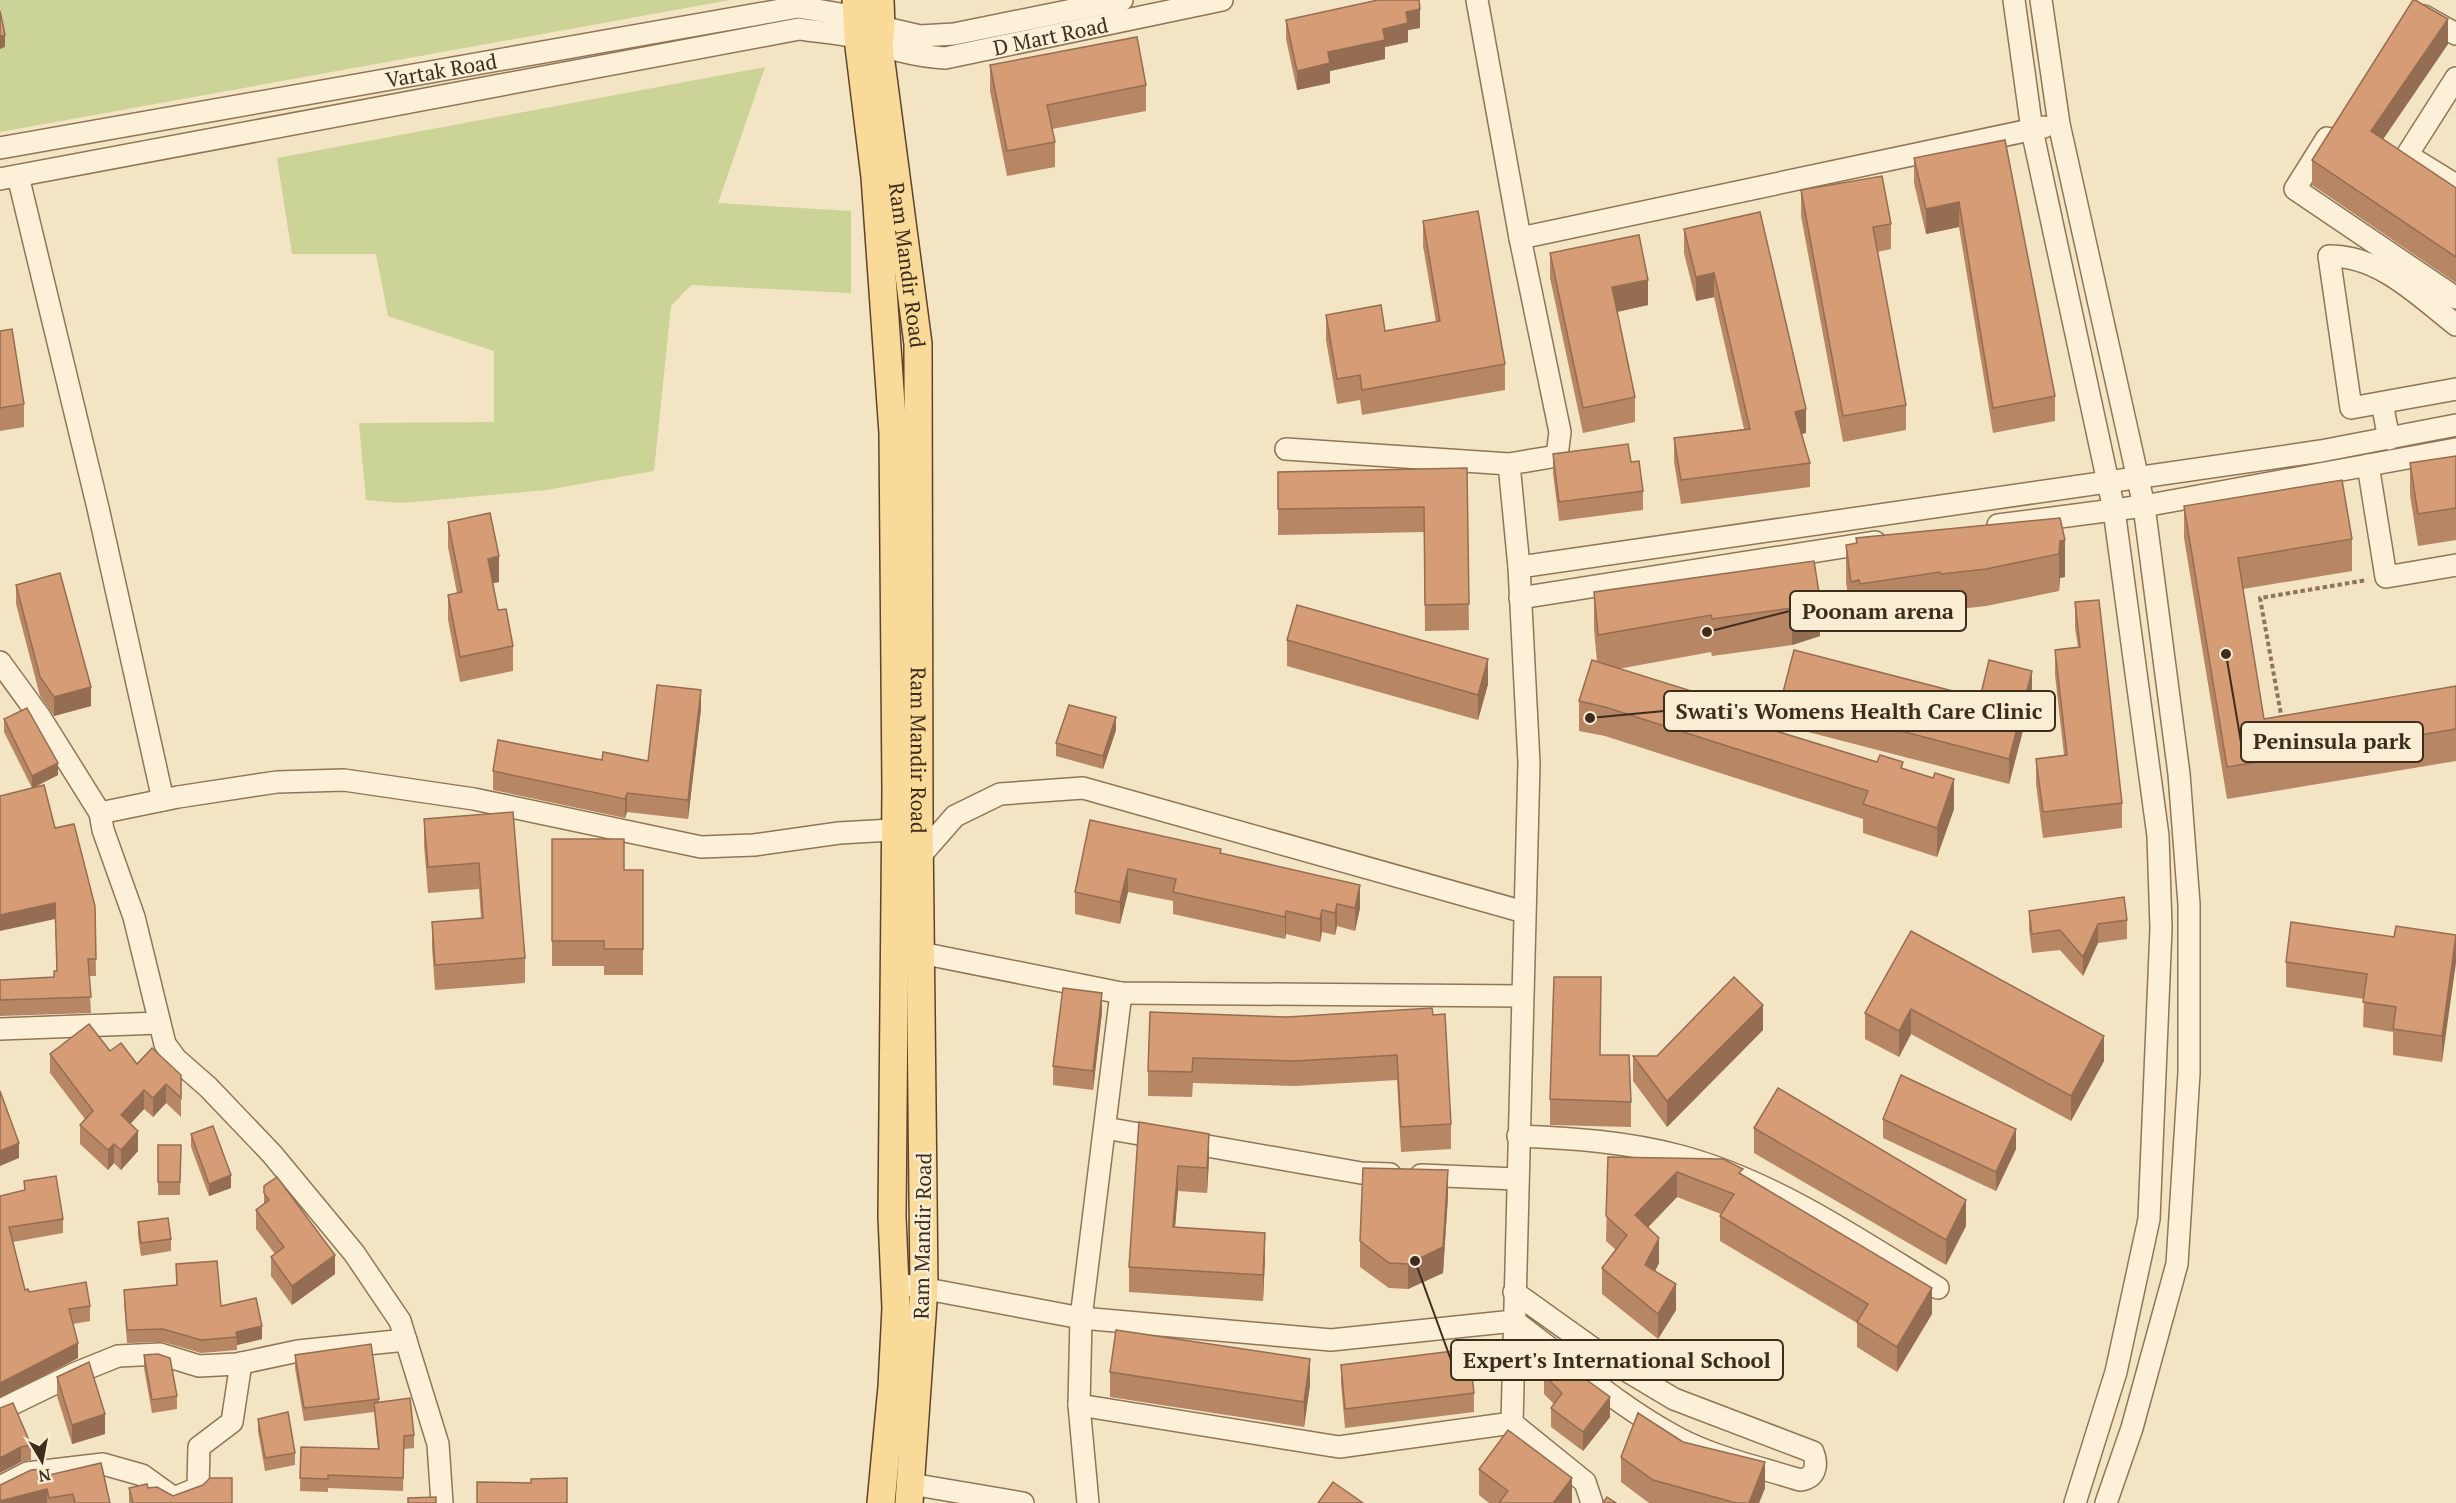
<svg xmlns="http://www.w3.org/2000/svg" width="2456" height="1503" font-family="'PT Serif',serif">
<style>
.green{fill:#ccd396}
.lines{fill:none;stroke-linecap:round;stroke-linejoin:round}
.minor-casing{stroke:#907557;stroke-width:24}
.major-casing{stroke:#5d432c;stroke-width:30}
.path{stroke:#907557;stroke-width:4;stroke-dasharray:4.5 3;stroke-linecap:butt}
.minor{stroke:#fcf1d8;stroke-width:21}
.major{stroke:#fada98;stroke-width:27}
.wall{fill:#b78665}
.shaded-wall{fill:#956d52}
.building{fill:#d59c75;stroke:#956d52;stroke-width:1.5}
.labels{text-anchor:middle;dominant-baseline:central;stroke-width:5;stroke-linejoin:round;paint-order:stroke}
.street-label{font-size:21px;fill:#3e2d1d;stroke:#f9eed4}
.leader{fill:none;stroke:#3e2d1d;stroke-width:2}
.callout-dot{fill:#3e2d1d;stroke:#f9eed4;stroke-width:2}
.callout{fill:#f9eed4;stroke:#3e2d1d;stroke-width:2}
.callout-label{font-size:22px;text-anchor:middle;font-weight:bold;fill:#3e2d1d}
</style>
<rect width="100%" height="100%" fill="#f3e4c3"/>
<!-- green -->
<g class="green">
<polygon points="0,0 730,0 0,132"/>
<polygon points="765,67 718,203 851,211 851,293 691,285 671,306 654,471 546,490 402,503 366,500 359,423 494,422 494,351 388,316 376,254 292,254 277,158"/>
</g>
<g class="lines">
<!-- minor casing -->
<g class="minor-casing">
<g id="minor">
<polyline points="1477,0 1520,238 1560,432 1557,456 1509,464 1519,567 1529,763 1512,1423 1585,1482 1592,1503"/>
<polyline points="2014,0 2032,130 2114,510 2158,836 2161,928 2149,1219 2116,1372 2075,1503"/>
<polyline points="2041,0 2059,124 2144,506 2179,774 2189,904 2189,1073 2177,1264 2132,1428 2106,1503"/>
<polyline points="2424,16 2456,34"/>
<polyline points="2456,78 2407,155 2456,185"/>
<polyline points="2327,138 2295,189 2456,298"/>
<path id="s1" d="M0,148l798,-141 60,10 23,10 39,9 34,-2 168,-34"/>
<polyline points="18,176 98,508 163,800"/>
<path id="s2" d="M0,179l799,-150c19,3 41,4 60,9 29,10 54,18 86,20l277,-58"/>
<polyline points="1520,238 2044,127"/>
<path d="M2456,325c-37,-29 -77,-70 -127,-69l22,152 105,-19"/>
<polyline points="2382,403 2389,439"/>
<polyline points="1286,449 1509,464"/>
<polyline points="2368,465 2386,577 2456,565"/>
<polyline points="1998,525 2144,506 2456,449"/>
<polyline points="1519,567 2321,451 2456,425"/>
<polyline points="1520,598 1875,542"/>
<polyline points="0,662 40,717 100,813 103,830 134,917 165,1044 176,1059 208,1087 272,1154 354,1253 400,1321 438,1444 442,1503"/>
<polyline points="100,813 178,797 277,782 344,780 474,799 701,847 754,845 839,833 909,829"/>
<polyline points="920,856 955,816 1000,794 1083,788 1524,912"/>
<polyline points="905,953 921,953 1121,993 1522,996"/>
<polyline points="0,1029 159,1023"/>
<polyline points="1105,1128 1361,1173 1390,1174"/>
<path d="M1518,1136c54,2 109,6 162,20 93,25 177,82 258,132"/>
<polyline points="1421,1175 1516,1179"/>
<path d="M895,1283l186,35 250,22 183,-19c53,39 105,86 164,117 38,20 81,29 122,42 16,-2 18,-15 13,-28l-139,-53 -62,-37 -98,-70"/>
<polyline points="1079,1405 1339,1447 1512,1423"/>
<polyline points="0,1410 76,1373 118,1356 160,1354 199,1366 237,1364 298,1351 406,1340"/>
<polyline points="911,1484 1023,1503"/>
<polyline points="0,1487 27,1473 103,1464 142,1475 174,1498 198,1488 199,1447 232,1422 241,1363"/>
<polyline points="1088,1503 1079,1405 1081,1318 1121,993"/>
</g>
</g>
<!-- major casing -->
<g class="major-casing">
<g id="major">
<polyline points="856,0 858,38 875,177 893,433 896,790 892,1217 896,1308 892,1387 881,1503"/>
<path id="s3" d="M880,0l1,27 -2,20 39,297 1,484 5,459 -15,216"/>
</g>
</g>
<!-- path -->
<polyline class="path" points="2282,720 2260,598 2367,580"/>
<!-- minor -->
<use href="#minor" class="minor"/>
<!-- major -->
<use href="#major" class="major"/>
</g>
<!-- wall -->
<g class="wall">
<polygon points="1286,20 1420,28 1408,30 1408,42 1385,47 1385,59 1330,71 1330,83 1297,90 1286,39"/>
<polygon points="2448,44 2383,139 2456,188 2456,283 2312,185 2312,160"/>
<polygon points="990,65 1146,85 1146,111 1052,129 1055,142 1055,167 1007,176 990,91"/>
<polygon points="2005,140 2055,396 2055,421 1993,433 1959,227 1926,234 1914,183 1914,158"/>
<polygon points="1801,190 1891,224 1891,249 1877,252 1906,405 1906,430 1843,442 1801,216"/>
<polygon points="1760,212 1806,433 1802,434 1810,463 1810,487 1681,504 1674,462 1674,438 1744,429 1714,297 1696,301 1684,253 1684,229"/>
<polygon points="1423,221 1505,364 1505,390 1362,415 1360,400 1337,404 1326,340 1326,315 1385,331 1436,322 1423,246"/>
<polygon points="1550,253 1648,305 1617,312 1635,397 1635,422 1583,433 1550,278"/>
<polygon points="0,331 24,404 24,427 0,431"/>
<polygon points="1553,454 1631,462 1643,491 1643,510 1559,521 1553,473"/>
<polygon points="2456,456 2456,540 2418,546 2410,495 2410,463"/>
<polygon points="1467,468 1469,630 1425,631 1424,532 1278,535 1278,472"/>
<polygon points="2184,506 2352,539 2352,571 2243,589 2264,719 2456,686 2456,761 2227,799 2184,538"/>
<polygon points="2060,518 2065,577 2060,578 2059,591 1986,606 1941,611 1940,609 1860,621 1859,617 1851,619 1846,582 1846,545 1856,543 1856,538"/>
<polygon points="448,522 499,582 492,583 498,610 513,646 513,671 460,682 448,620 448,595 457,593 448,547"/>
<polygon points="1814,561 1820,636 1792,645 1712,656 1711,652 1618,669 1781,733 1877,762 1903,768 1954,809 1937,857 1863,833 1863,819 1605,736 1579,731 1579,701 1597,662 1594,629 1594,592"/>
<polygon points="16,585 91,706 54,716 40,696 16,604"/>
<polygon points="2075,602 2122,803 2122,828 2043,838 2036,784 2036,759 2064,755 2055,675 2055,650 2078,647 2075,628"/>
<polygon points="1287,640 1488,684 1478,720 1287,666"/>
<polygon points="2032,696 2009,784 1781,725 1781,700"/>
<polygon points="701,709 688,819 627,812 625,818 493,790 493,771 602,760 648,761"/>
<polygon points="4,719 58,775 33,788 95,906 96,976 89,976 91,1013 0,1016 0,980 54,977 57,971 55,919 32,788 4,732"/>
<polygon points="1116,730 1103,769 1056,756 1056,743"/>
<polygon points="513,812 525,958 525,983 435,990 432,947 432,922 481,918 479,889 428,893 424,845 424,819"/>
<polygon points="1090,820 1221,853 1360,908 1355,931 1337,926 1335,935 1322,932 1320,942 1286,934 1285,939 1173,914 1173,901 1128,892 1120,924 1075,914 1075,892"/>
<polygon points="552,839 624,870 643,870 643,975 604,975 604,966 552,966"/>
<polygon points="2029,911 2127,920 2127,939 2098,943 2083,976 2060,950 2032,953 2029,930"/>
<polygon points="1911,931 2104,1061 2071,1121 1911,1034 1899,1057 1865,1039 1865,1013"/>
<polygon points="2456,935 2442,1062 2393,1055 2393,1032 2363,1027 2364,999 2286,987 2286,962 2394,937"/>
<polygon points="1102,1012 1093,1090 1053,1085 1053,1066"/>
<polygon points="1433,1015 1451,1124 1451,1149 1401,1152 1397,1080 1295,1086 1193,1083 1192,1097 1148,1096 1148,1071 1287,1017"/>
<polygon points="1763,1030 1667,1127 1633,1081 1633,1056 1657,1056"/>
<polygon points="110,1051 137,1064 181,1075 181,1117 166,1103 153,1117 144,1109 130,1124 138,1151 121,1170 114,1163 108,1170 80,1144 80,1125 85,1119 50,1073 50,1054"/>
<polygon points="1600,1055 1631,1102 1631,1127 1550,1125 1550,1099"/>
<polygon points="1883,1119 2016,1149 1996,1191 1883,1138"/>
<polygon points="1139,1122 1209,1159 1207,1193 1178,1191 1175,1227 1265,1258 1263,1301 1129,1292 1129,1267"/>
<polygon points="1754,1128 1966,1226 1946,1265 1754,1153"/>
<polygon points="191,1134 231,1188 209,1196 191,1147"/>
<polygon points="158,1145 181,1145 180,1195 158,1195"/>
<polygon points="1608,1157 1743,1175 1932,1314 1897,1372 1857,1347 1857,1323 1720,1241 1720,1216 1721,1214 1677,1197 1648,1227 1659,1263 1655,1271 1676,1310 1658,1339 1602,1294 1602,1268 1616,1250 1606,1241"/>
<polygon points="24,1181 63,1219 63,1233 13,1242 25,1290 29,1292 90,1306 90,1321 73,1324 78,1358 0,1398 0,1196 24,1190"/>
<polygon points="264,1186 335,1274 292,1305 271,1276 271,1257 275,1254 256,1229 256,1210 264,1204"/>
<polygon points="1448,1196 1443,1273 1408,1289 1389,1288 1360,1267 1360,1241"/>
<polygon points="138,1222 171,1239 171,1251 141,1256 138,1235"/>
<polygon points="176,1264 221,1306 262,1339 237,1345 237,1350 201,1353 163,1342 127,1343 124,1303 124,1290 176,1285"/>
<polygon points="144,1355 177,1396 177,1409 152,1413 144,1368"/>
<polygon points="295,1355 379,1399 379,1402 414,1435 414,1448 404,1449 403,1491 328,1488 328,1492 300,1491 301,1447 378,1449 374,1412 304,1421 295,1368"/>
<polygon points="1341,1365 1474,1393 1474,1412 1345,1428 1341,1384"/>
<polygon points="1110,1372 1310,1385 1304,1427 1110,1397"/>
<polygon points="1544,1375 1610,1417 1583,1451 1551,1427 1551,1408 1554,1404 1544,1394"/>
<polygon points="57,1377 105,1434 72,1444 57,1396"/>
<polygon points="0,1408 31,1445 31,1460 21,1462"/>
<polygon points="258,1419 295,1453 295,1465 265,1471 258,1431"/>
<polygon points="1683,1442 1765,1488 1759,1503 1649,1503 1621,1482 1621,1457"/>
<polygon points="1479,1469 1572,1503 1489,1503 1479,1495"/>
<polygon points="45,1476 110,1503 0,1503"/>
<polygon points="129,1488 173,1496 232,1503 129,1503"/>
</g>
<!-- shaded-wall -->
<g class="shaded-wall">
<polygon points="1420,9 1420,28 1408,30 1408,42 1385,47 1385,59 1330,71 1330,83 1297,90 1297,71 1328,52 1383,29 1406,12"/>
<polygon points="2448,19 2448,44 2371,157 2371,131"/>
<polygon points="5,35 5,47 0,49 0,36"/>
<polygon points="1959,202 1959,227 1926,234 1926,209"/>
<polygon points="1714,273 1714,297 1696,301 1696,277"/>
<polygon points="1648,280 1648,305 1612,313 1612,287"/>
<polygon points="1806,409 1806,433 1795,435 1795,412"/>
<polygon points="2065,540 2065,577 2060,578 2059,591 2059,554 2060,541"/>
<polygon points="499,556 499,582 488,584 488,559"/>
<polygon points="1820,599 1820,636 1792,645 1792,608"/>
<polygon points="1488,659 1488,684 1478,720 1478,695"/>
<polygon points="2032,671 2032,696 2009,784 2009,759"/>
<polygon points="91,687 91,706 54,716 54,697"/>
<polygon points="701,690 701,709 688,819 688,800"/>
<polygon points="1116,717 1116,730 1103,769 1103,756"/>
<polygon points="1781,719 1781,749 1776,731"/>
<polygon points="58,763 58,775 32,788 32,776"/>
<polygon points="1954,779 1954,809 1937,857 1937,828"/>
<polygon points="627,793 627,812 625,818 625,799"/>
<polygon points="1128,869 1128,892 1120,924 1120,902"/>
<polygon points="1360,885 1360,908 1355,931 1355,908"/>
<polygon points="55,903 55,919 0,931 0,915"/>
<polygon points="1337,904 1337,926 1335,935 1335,913"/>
<polygon points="1322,910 1322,932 1320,942 1320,919"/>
<polygon points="1286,911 1286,934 1285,939 1285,917"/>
<polygon points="2098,924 2098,943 2083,976 2083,957"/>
<polygon points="2456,938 2456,963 2442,1062 2442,1036"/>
<polygon points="1102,993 1102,1012 1093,1090 1093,1071"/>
<polygon points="1763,1005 1763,1030 1667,1127 1667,1101"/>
<polygon points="1911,1009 1911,1034 1899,1057 1899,1031"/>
<polygon points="2104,1036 2104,1061 2071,1121 2071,1096"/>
<polygon points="166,1084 166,1103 153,1117 153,1098"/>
<polygon points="144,1090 144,1109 121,1134 121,1115"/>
<polygon points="2016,1129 2016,1149 1996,1191 1996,1172"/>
<polygon points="138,1131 138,1151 121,1170 121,1150"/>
<polygon points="1209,1134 1209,1159 1207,1193 1207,1168"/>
<polygon points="19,1143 19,1158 0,1166 0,1151"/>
<polygon points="114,1144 114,1163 108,1170 108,1150"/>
<polygon points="1178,1166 1178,1191 1173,1252 1173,1227"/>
<polygon points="1448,1170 1448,1196 1443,1273 1408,1289 1408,1264"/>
<polygon points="1677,1172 1677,1197 1635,1241 1635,1215"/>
<polygon points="231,1175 231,1188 209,1196 209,1184"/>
<polygon points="1966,1200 1966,1226 1946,1265 1946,1240"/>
<polygon points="1265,1233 1265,1258 1263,1301 1263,1275"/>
<polygon points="1659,1238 1659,1263 1645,1290 1645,1265"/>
<polygon points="335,1255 335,1274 292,1305 292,1286"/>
<polygon points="1676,1284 1676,1310 1658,1339 1658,1314"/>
<polygon points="1932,1288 1932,1314 1897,1372 1897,1347"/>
<polygon points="262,1326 262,1339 237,1345 236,1332"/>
<polygon points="78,1343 78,1358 0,1398 0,1383"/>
<polygon points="1310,1359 1310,1385 1304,1427 1304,1402"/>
<polygon points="1610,1397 1610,1417 1583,1451 1583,1432"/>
<polygon points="105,1414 105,1434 72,1444 72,1425"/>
<polygon points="21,1447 21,1462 0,1473 0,1458"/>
<polygon points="1765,1462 1765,1488 1759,1503 1749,1503"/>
<polygon points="1572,1478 1572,1503 1553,1503"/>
<polygon points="47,1489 47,1503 0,1503 0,1501"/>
</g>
<!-- building -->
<g class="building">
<polygon points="1378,0 1419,0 1420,9 1406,12 1408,23 1383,29 1385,40 1328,52 1330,63 1297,71 1286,20"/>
<polygon points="2413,0 2415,0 2448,19 2371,131 2456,188 2456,257 2312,160"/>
<polygon points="0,11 5,35 0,36"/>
<polygon points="1137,37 1146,85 1047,105 1055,142 1007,151 990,65"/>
<polygon points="2005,140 2055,396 1993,408 1959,202 1926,209 1914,158"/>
<polygon points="1882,176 1891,224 1873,227 1906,405 1843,416 1801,190"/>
<polygon points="1478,211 1505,364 1362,390 1360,375 1337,379 1326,315 1381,305 1385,331 1440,321 1423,221"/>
<polygon points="1760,212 1806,409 1795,412 1810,463 1681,480 1674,438 1750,429 1714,273 1696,277 1684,229"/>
<polygon points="1639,235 1648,280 1612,287 1635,397 1583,408 1550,253"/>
<polygon points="12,329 24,404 0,408 0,331"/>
<polygon points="1628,444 1631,462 1639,461 1643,491 1559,502 1553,454"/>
<polygon points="2456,456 2456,508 2418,514 2410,463"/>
<polygon points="1467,468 1469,604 1425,605 1424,507 1278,509 1278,472"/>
<polygon points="2342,480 2352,539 2238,558 2264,719 2456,686 2456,729 2227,767 2184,506"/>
<polygon points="490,513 499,556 488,559 498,610 506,609 513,646 460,657 448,595 462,592 448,522"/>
<polygon points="2060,518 2065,540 2060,541 2059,554 1986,569 1941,574 1940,572 1860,584 1859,580 1851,582 1846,545 1857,543 1856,538"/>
<polygon points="1814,561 1820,599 1792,608 1712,619 1711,615 1598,635 1594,592"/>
<polygon points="60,573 91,687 54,697 40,677 16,585"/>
<polygon points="2099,600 2122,803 2043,812 2036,759 2067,755 2055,650 2080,647 2075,602"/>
<polygon points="1297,605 1488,659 1478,695 1287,640"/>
<polygon points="1794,650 1980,698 1989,660 2032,671 2009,759 1781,700"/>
<polygon points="1592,660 1781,719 1776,731 1877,762 1880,755 1903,762 1901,768 1933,778 1935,773 1954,779 1937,828 1863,804 1868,791 1605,707 1579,701"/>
<polygon points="657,685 701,690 688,800 627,793 625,799 493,771 498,740 602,760 603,752 648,761"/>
<polygon points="1069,705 1116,717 1103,756 1056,743"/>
<polygon points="27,708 58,763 32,776 4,719"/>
<polygon points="44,785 55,828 74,824 95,906 96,959 88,959 91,997 0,1000 0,980 54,977 54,971 57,971 55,903 0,915 0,796"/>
<polygon points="513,812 525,958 435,965 432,922 483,918 479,863 428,867 424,819"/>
<polygon points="1090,820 1221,849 1220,853 1360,885 1355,908 1337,904 1335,913 1322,910 1320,919 1286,911 1285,917 1173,892 1176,879 1128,869 1120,902 1075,892"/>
<polygon points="552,839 624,839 624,870 643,870 643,949 604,949 604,941 552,941"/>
<polygon points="2124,897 2127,920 2098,924 2083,957 2060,930 2032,934 2029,911"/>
<polygon points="2291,922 2394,937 2396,926 2456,935 2442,1036 2393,1029 2396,1007 2363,1002 2367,974 2286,962"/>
<polygon points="1911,931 2104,1036 2071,1096 1911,1009 1899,1031 1865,1013"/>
<polygon points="1554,977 1601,977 1600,1055 1629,1055 1631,1102 1550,1099"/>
<polygon points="1734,977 1763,1005 1667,1101 1633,1056 1657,1056"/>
<polygon points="1063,988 1102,993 1093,1071 1053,1066"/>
<polygon points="1432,1008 1433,1015 1445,1014 1451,1124 1401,1127 1397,1055 1295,1061 1193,1058 1192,1072 1148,1071 1150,1012 1287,1017"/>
<polygon points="89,1024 110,1051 121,1043 137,1064 152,1048 181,1075 181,1098 166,1084 153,1098 144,1090 121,1115 138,1131 121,1150 114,1144 108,1150 80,1125 93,1111 50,1054"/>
<polygon points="1901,1075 2016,1129 1996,1172 1883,1119"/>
<polygon points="1778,1088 1966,1200 1946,1240 1754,1128"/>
<polygon points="0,1091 19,1143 0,1151"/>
<polygon points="1139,1122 1209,1134 1207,1168 1178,1166 1173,1227 1265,1233 1263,1275 1129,1267"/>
<polygon points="213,1126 231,1175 209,1184 191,1134"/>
<polygon points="158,1145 181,1145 180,1182 158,1182"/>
<polygon points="1608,1157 1723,1159 1743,1169 1739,1173 1932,1288 1897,1347 1857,1322 1868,1304 1720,1216 1734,1194 1677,1172 1635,1215 1659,1238 1645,1265 1676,1284 1658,1314 1602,1268 1627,1235 1606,1216"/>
<polygon points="1363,1168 1448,1170 1443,1247 1408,1264 1389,1263 1360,1241"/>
<polygon points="56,1176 63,1219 9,1227 25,1290 28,1289 29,1292 86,1282 90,1306 69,1309 78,1343 0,1383 0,1196 25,1190 24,1181"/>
<polygon points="277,1177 335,1255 292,1286 271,1257 284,1247 256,1210 269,1200 264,1193 264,1186"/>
<polygon points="168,1218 171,1239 141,1243 138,1222"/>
<polygon points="217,1261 221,1306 256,1298 262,1326 236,1332 237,1337 201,1340 163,1329 127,1330 124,1290 177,1285 176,1264"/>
<polygon points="1116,1330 1310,1359 1304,1402 1110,1372"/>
<polygon points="371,1344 379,1399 304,1408 295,1355"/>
<polygon points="1469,1349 1474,1393 1345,1409 1341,1365"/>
<polygon points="158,1354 170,1358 177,1396 152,1400 144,1355"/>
<polygon points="1551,1354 1610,1397 1583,1432 1551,1408 1562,1393 1544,1375"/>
<polygon points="89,1362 105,1414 72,1425 57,1377"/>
<polygon points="410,1398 414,1435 404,1436 403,1478 328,1475 328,1479 300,1478 301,1447 379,1449 374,1403"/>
<polygon points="13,1403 31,1445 21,1447 0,1458 0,1408"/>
<polygon points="288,1412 295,1453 265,1458 258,1419"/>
<polygon points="1638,1413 1683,1442 1765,1462 1749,1503 1736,1503 1653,1480 1621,1457"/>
<polygon points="1508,1430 1572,1478 1553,1503 1499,1503 1508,1491 1479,1469"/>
<polygon points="101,1463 110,1503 75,1503 73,1494 49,1498 47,1489 0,1501 0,1485 31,1470 42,1469 45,1476"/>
<polygon points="210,1478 232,1478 232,1503 133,1503 129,1488 147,1484 148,1488 157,1487 173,1496 203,1485"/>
<polygon points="567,1478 567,1503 477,1503 477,1482 531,1483 531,1479"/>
<polygon points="1333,1482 1363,1503 1318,1503"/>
<polygon points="436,1497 436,1503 408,1503 408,1498"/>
<polygon points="1607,1497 1616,1503 1603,1503"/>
</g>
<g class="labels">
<!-- street labels -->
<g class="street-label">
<text stroke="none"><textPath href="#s2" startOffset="1070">D Mart Road</textPath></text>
<text stroke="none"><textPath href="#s1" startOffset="448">Vartak Road</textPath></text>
<text stroke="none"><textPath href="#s3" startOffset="267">Ram Mandir Road</textPath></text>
<text stroke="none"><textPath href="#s3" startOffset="753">Ram Mandir Road</textPath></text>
<text transform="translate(922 1236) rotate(-89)">Ram Mandir Road</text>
</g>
</g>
<!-- callouts -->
<path class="leader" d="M1707 632L1790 611M1590 718L1664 711M2226 654L2241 742M1415 1261L1451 1360"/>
<g class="callout-dot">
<circle cx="1707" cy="632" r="6"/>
<circle cx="1590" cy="718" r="6"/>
<circle cx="2226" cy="654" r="6"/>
<circle cx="1415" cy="1261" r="6"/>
</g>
<g class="callout">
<rect x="1790" y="591" width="176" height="40" rx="6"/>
<rect x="1664" y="691" width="391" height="40" rx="6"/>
<rect x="2241" y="722" width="182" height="40" rx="6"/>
<rect x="1451" y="1340" width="332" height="40" rx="6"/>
</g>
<g class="callout-label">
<text x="1878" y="619">Poonam arena</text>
<text x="1859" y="719">Swati's Womens Health Care Clinic</text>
<text x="2332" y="749">Peninsula park</text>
<text x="1617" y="1368">Expert's International School</text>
</g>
<!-- north arrow -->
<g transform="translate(42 1461) rotate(170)" stroke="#f9eed4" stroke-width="4.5" paint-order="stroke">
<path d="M0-4.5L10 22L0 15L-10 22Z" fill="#3e2d1d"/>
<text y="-9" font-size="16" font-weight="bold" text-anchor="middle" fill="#3e2d1d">N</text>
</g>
</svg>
